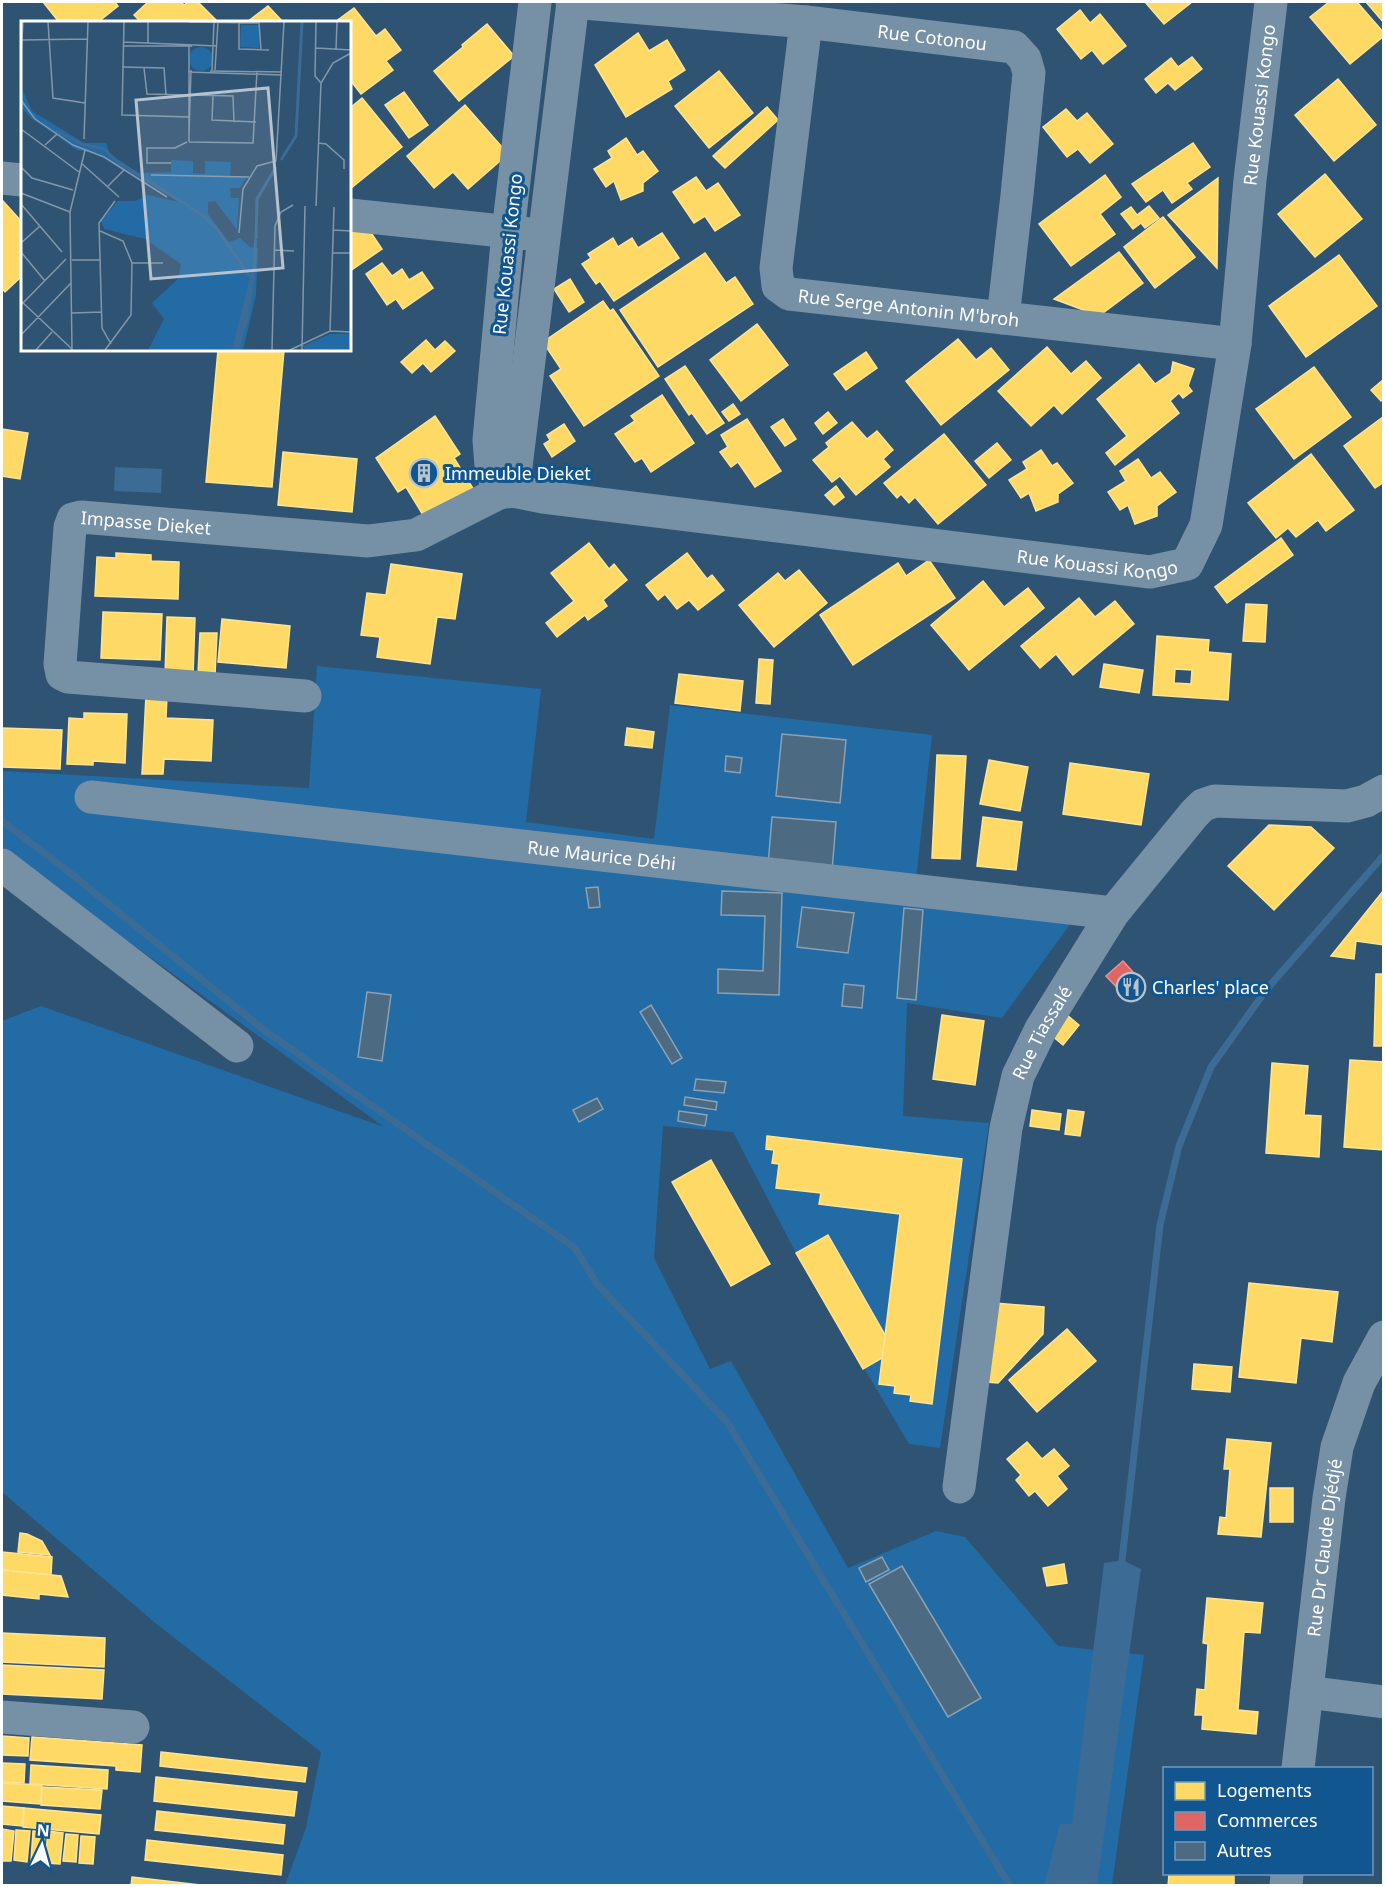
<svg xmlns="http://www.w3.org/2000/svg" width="1385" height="1887" font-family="'Noto Sans',sans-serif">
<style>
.green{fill:#236ba5}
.water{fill:#3c6c95}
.homes{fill:#ffd966;stroke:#ffe494;stroke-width:1.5;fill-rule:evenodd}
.shops{fill:#e06666;stroke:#e99494;stroke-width:1.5}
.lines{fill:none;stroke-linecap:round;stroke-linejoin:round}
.stream{stroke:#3c6c95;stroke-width:7}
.building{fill:#4c6a82;stroke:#8ba1b4;stroke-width:1.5}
.minor{stroke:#7690a6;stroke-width:33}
.labels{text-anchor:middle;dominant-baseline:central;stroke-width:6;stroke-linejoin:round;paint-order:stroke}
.street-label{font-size:18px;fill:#fff;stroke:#12568f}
.poi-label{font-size:18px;fill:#fff;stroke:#12568f;text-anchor:start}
.inset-river{fill:none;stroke:#3c6c95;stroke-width:3}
.inset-road{fill:none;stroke:#8298aa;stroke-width:1.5}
.view{fill:#b6c3ce;fill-opacity:0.15;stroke:#b6c3ce;stroke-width:3}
.inset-edge{fill:none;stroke:#fff;stroke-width:3}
</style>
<rect width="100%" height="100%" fill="#2f5372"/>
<!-- green -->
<polygon class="green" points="317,666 541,689 526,822 654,839 670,705 932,735 916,880 1092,894 1002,1018 907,1003 903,1116 989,1123 940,1448 909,1444 796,1253 733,1132 663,1126 654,1258 710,1369 731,1361 848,1568 936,1531 965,1537 1058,1646 1144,1655 1112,1885 285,1885 306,1828 321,1752 154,1622 2,1492 2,1021 41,1006 384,1127 2,850 2,771 309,788"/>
<!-- water -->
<g class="water">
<polygon points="115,467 162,469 161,493 114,491"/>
<polygon points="1122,1560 1141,1569 1097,1885 1044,1885 1060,1824 1072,1824 1104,1563"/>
</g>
<!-- homes -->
<g class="homes">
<polygon points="43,2 115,2 118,6 98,22 77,22 75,20 72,22 59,22"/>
<polygon points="148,2 181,2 184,5 188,2 198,2 218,22 141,22 134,15"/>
<polygon points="1145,2 1192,2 1164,24"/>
<polygon points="1329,2 1357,2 1384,33 1384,36 1350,64 1310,17"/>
<polygon points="1366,2 1384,2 1384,23"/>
<polygon points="268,6 283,22 247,22"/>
<polygon points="354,8 376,36 385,29 401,50 386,61 393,70 361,94 350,80 350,22 335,22"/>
<polygon points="1080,10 1090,23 1100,14 1126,46 1103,64 1092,50 1081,59 1057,29"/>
<polygon points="487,24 514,56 459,101 434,71 463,47 462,45"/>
<polygon points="638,33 649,51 667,40 685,70 668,81 672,89 626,117 595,65"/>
<polygon points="1192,57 1202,69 1175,90 1168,83 1156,93 1145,79 1171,58 1178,67"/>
<polygon points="719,71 753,113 709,148 675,106"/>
<polygon points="1338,79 1376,125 1334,161 1295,115"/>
<polygon points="404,92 428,125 409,138 385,105"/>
<polygon points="362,98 402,147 350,189 350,108"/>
<polygon points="465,105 508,154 468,189 453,172 434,188 407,156"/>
<polygon points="767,107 778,120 725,168 713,156"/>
<polygon points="1066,109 1077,121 1087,113 1113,144 1090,163 1078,149 1067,157 1043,127"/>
<polygon points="626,138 637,155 643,151 658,171 643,183 643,191 621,200 614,181 606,187 594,169 612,158 608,151"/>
<polygon points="1193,143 1210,167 1187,183 1192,189 1172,203 1163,190 1146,202 1132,184"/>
<polygon points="1325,174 1362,219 1315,257 1278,214"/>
<polygon points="1105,175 1121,197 1100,214 1115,234 1071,266 1039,224"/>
<polygon points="696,177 706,191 718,183 740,215 715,231 705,216 694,223 673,192"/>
<polygon points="1218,178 1217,268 1168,215"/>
<polygon points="3,201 22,222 22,276 5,292 2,288 2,203"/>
<polygon points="1149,206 1159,218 1145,228 1141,223 1133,229 1121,214 1131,207 1137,215"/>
<polygon points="1163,217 1195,257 1155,288 1124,247"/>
<polygon points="361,218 382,249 350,271 350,225"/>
<polygon points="662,233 679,258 614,301 600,281 596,284 582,264 591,258 588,254 613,238 618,247 632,238 638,248"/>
<polygon points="1119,252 1143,283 1099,316 1054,299"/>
<polygon points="705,253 726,283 735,277 753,304 658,367 620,310"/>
<polygon points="1339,255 1377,306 1306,357 1269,306"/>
<polygon points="382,263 392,276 402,269 409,280 422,272 433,288 403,309 396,299 387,305 366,274"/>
<polygon points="570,279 584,302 569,312 554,289"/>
<polygon points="603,301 610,311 613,309 659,376 584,426 550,376 561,369 543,342"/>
<polygon points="757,324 788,365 741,401 710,360"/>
<polygon points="958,339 976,360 991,348 1009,370 941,425 906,381"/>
<polygon points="426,340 435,350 445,341 455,351 431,372 423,363 412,373 401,362"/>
<polygon points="1047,347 1071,374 1086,361 1101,378 1062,414 1054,405 1031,426 998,391"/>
<polygon points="218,350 284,350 272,487 206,482"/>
<polygon points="866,352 877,368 846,390 834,374"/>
<polygon points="1173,362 1194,369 1188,386 1192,391 1183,398 1179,393 1170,401 1179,413 1115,465 1106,453 1127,436 1097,399 1139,364 1155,384 1171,373"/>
<polygon points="685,366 724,423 707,434 692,413 689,415 665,379"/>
<polygon points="1314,367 1351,417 1294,459 1256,409"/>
<polygon points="1384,379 1384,398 1381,401 1371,390"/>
<polygon points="662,395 694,443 651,472 642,458 635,462 615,434 635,421 631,416"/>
<polygon points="733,404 740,414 729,421 722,412"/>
<polygon points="828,412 837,423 823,434 815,423"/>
<polygon points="435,416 460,454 454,458 474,490 426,520 406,487 398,492 376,458"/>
<polygon points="1383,417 1384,482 1375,488 1344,446"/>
<polygon points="747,419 781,471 755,487 738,462 731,467 720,452 728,447 721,435"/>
<polygon points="783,419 796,439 785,446 771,427"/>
<polygon points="852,422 867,439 877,431 893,450 883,459 890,467 856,495 840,476 832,482 813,460 829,447 826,443"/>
<polygon points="564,424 575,441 552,457 544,444 550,440 547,435"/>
<polygon points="2,429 28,433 20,479 2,476"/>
<polygon points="944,434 986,485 938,524 915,497 909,503 901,494 897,498 884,483"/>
<polygon points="997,443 1011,460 989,478 975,461"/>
<polygon points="1041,450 1052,466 1057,463 1073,483 1058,494 1058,502 1036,511 1029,493 1021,498 1009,480 1027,469 1023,462"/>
<polygon points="283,452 357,459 352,512 278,505"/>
<polygon points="1311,454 1354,510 1326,531 1318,520 1296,537 1288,528 1276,538 1248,503"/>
<polygon points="1138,459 1151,478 1160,472 1176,492 1157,506 1157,516 1135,524 1128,505 1120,510 1108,492 1126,481 1120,471"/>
<polygon points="836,486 844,497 834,505 825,495"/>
<polygon points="1281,538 1293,555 1227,603 1215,587"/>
<polygon points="589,543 609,569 614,564 627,580 603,600 607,606 588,620 585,615 557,637 546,623 574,601 551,573"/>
<polygon points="116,553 151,555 151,561 179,562 178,599 95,596 97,557 116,558"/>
<polygon points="687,553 707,579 712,575 724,590 698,610 689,600 677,609 665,594 658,600 646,585"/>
<polygon points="929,560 955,598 853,665 820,615 898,563 906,576"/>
<polygon points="391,564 462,574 455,619 437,617 430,664 377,657 380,637 361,635 367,593 386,595"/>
<polygon points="799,570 827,603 774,647 739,605 778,573 785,581"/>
<polygon points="983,581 1004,607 1028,588 1044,608 969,670 931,625"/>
<polygon points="1079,598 1095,617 1115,601 1134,624 1073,675 1056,654 1040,668 1021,646"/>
<polygon points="1246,604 1267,605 1265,642 1243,641"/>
<polygon points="103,612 162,614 160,660 101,658"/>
<polygon points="167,617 195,618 193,676 165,675"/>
<polygon points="222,619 290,626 286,668 218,662"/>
<polygon points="200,633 217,633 215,675 198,674"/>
<path d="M1157,636l52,4 -1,12 23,2 -3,46 -75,-5zM1175,669l17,1 -1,14 -17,-1z"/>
<polygon points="759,659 773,660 770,704 756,703"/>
<polygon points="1104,664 1143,670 1139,693 1100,687"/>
<polygon points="679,674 743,681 740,711 675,703"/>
<polygon points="146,695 167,696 166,718 213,720 211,761 164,759 163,774 142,774"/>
<polygon points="84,713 127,714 125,763 93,761 93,765 67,764 69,718 84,719"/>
<polygon points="2,728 62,730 60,769 2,767"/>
<polygon points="627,728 654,732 652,748 625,745"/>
<polygon points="937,755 966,756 960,859 932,858"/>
<polygon points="989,760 1028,767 1020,811 980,804"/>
<polygon points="1070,763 1149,774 1141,825 1063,814"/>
<polygon points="983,817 1022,822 1016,870 977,866"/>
<polygon points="1269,825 1311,827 1334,848 1274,910 1228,866"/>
<polygon points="1384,890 1384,945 1356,941 1354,959 1331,956"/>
<polygon points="1376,974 1384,974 1384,1046 1374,1046"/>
<polygon points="942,1015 984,1021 975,1085 933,1079"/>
<polygon points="1067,1015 1079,1025 1063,1045 1051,1035"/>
<polygon points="1350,1060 1384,1062 1384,1150 1344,1147"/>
<polygon points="1272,1063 1308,1066 1304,1115 1321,1116 1319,1157 1266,1153"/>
<polygon points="1032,1110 1061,1114 1059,1130 1030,1126"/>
<polygon points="1068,1110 1084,1112 1080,1136 1065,1134"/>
<polygon points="767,1136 962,1159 932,1404 910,1401 911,1395 894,1393 895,1386 879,1384 900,1214 819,1204 821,1193 776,1188 779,1164 772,1163 774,1150 766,1149"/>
<polygon points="711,1160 770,1264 731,1286 672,1182"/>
<polygon points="828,1235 885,1335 882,1358 863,1369 796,1253"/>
<polygon points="1249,1283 1338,1292 1332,1342 1301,1338 1296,1383 1239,1377"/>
<polygon points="995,1303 1044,1307 1043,1334 998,1383 986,1382"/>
<polygon points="1067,1329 1096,1361 1037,1412 1009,1380"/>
<polygon points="1194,1364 1232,1367 1230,1392 1192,1389"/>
<polygon points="1227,1439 1271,1443 1261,1537 1218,1534 1220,1517 1226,1518 1230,1469 1224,1469"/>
<polygon points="1027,1442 1042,1459 1054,1449 1069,1466 1057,1476 1067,1489 1048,1506 1035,1491 1029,1496 1016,1480 1021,1475 1007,1459"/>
<rect x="1270" y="1488" width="23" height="34"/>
<polygon points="20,1533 27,1534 42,1541 50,1555 18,1552"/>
<polygon points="2,1552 52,1557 51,1575 2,1570"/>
<polygon points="1064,1564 1067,1583 1047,1586 1043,1568"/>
<polygon points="2,1570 61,1576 68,1597 39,1594 39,1599 2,1595"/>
<polygon points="1207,1598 1263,1603 1260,1633 1244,1632 1238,1710 1258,1712 1256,1734 1202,1729 1203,1715 1195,1715 1197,1689 1205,1690 1208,1644 1203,1643"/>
<polygon points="2,1633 105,1638 104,1667 2,1662"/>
<polygon points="2,1665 104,1670 102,1699 2,1694"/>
<polygon points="2,1736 29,1738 28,1756 2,1755"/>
<polygon points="32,1737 142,1745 140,1772 116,1770 116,1766 30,1760"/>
<polygon points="161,1752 307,1768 305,1782 160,1766"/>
<polygon points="2,1763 25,1764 24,1783 2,1782"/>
<polygon points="31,1765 108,1770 107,1789 30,1784"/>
<polygon points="156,1777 297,1792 294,1816 154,1801"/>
<polygon points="2,1783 42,1785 40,1804 2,1801"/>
<polygon points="42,1787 102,1790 100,1809 41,1805"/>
<polygon points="2,1806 24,1808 22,1826 2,1824"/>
<polygon points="24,1808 101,1815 99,1834 23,1827"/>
<polygon points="157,1811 285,1825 283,1844 155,1830"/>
<polygon points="2,1829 14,1831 11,1861 2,1861"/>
<polygon points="16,1830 30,1831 27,1862 14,1860"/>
<polygon points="33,1831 45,1832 43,1862 31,1861"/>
<polygon points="48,1831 63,1833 60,1864 45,1863"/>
<polygon points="66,1834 78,1835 76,1862 63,1861"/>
<polygon points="81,1836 95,1837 93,1864 79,1863"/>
<polygon points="147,1840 283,1855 281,1875 145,1860"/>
<polygon points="1169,1874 1234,1874 1234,1886 1168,1886"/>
<polygon points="132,1877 209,1886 131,1886"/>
</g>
<!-- shops -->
<polygon class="shops" points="1123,961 1142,982 1126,997 1106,976"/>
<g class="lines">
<!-- stream -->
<g class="stream">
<polyline points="2,821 64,868 264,1030 575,1248 597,1284 727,1422 1010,1886"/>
<polyline points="1121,1569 1160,1225 1179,1146 1211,1067 1266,990 1384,855"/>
</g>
</g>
<!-- building -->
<g class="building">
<polygon points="782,734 846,740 840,803 776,796"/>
<polygon points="726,756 742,758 740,773 725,771"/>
<polygon points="772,817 836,822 832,871 768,865"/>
<polygon points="598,887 600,907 589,908 586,888"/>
<polygon points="722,891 782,893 779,995 718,993 718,969 763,971 765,916 721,915"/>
<polygon points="802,907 854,913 848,953 797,947"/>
<polygon points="904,908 923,910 916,1000 897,998"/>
<polygon points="844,984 864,986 862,1008 842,1006"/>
<polygon points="367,992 391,995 382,1061 358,1057"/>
<polygon points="651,1005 682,1058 672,1064 640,1012"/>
<polygon points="696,1079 726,1082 724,1093 694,1090"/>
<polygon points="685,1097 717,1102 716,1110 684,1105"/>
<polygon points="597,1098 603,1109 579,1122 573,1110"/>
<polygon points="679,1111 707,1115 705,1126 678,1121"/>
<polygon points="882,1557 889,1570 866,1582 859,1568"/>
<polygon points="902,1566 981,1698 948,1717 869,1584"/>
</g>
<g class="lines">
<!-- minor -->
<g class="minor">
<path id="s1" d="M535,2l-27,230 -19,208 2,26 8,27 14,-2 30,6 607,75 37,-8 19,-39 29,-181 15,-164 21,-178"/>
<path id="s2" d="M572,2l234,20 208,25 11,12 4,14 -12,122 -14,123"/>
<path id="s3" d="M806,22l-30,246 2,18 11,8 446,50"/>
<polyline points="2,178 22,180"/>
<polyline points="350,215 530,234"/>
<polyline points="513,491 573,2"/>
<path id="s4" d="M305,696l-237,-19 -6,-3 -2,-10 10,-137 3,-8 8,-2 287,24 48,-6 83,-42"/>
<path id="s5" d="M91,797l1022,116"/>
<polyline points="2,865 237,1046"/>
<path id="s6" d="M959,1487l47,-359 12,-52 23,-47 72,-116 81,-99 9,-9 12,-4 132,5 19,-5 18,-10"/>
<polyline points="1307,1692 1384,1702"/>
<polyline points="2,1717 133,1727"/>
<path id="s7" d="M1298,1768l31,-270 8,-51 22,-64 25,-46"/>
<polyline points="1286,1886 1287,1874"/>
</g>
</g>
<!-- icons -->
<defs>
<g id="building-ring" transform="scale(1.5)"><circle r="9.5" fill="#12568f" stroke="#b6c3ce" stroke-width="1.5"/><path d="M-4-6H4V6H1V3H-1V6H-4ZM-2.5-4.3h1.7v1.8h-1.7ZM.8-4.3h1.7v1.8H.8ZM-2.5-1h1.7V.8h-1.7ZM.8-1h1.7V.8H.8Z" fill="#b6c3ce"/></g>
<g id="restaurant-ring" transform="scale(1.5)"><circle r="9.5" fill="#12568f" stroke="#b6c3ce" stroke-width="1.5"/><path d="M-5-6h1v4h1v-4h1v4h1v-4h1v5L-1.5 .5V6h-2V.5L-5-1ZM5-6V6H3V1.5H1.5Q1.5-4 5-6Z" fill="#b6c3ce"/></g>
</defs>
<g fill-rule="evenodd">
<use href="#building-ring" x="424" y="473"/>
<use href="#restaurant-ring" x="1131" y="987"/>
</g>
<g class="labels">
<!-- street labels -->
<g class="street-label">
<text stroke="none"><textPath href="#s2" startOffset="362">Rue Cotonou</textPath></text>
<text stroke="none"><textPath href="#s1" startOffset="1656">Rue Kouassi Kongo</textPath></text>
<text transform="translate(507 254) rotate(-84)">Rue Kouassi Kongo</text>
<text stroke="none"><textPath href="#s3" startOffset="400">Rue Serge Antonin M'broh</textPath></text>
<text stroke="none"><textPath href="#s4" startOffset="474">Impasse Dieket</textPath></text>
<text stroke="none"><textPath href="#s1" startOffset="1098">Rue Kouassi Kongo</textPath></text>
<text stroke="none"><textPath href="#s5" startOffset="514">Rue Maurice Déhi</textPath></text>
<text stroke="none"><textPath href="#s6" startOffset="465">Rue Tiassalé</textPath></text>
<text stroke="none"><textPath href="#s7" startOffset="222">Rue Dr Claude Djédjé</textPath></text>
</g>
<!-- poi labels -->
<g class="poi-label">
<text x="445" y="473">Immeuble Dieket</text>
<text x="1152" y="987">Charles' place</text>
</g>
</g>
<!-- overview -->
<g transform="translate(21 21)">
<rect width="330" height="330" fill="#2f5372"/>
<path d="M220,4h19l-1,23 -19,-1zM168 38a12 12 0 1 1 24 0a12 12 0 1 1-24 0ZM0,66l11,24 52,32h22l4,11 29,19 32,-1v-12l22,1v12l12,1v-13l26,1 -1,14h17l-7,12h-10l1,10h8l-2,32 -22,-29 -7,1v12l21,28 11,-4 10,9 8,1 -2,47 -13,55h-95l16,-31 -12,-16 26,-24 3,-15 -36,-25 -41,-10 -3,-8 17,-20h17l13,-6 31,7 -80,-48 -22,-4 -46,-32 -10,-11zM309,313h21v16h-46l-2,-4z" fill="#236ba5"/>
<path d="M233,218l3,1 -1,30 -7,47 -10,33h-7l21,-86z" fill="#3c6c95"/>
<path class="inset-river" d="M35,110l26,13 22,5 14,13 83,52 16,15 33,48M260,139l15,-24 6,-114M235,218l1,-40 19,-32"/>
<path class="inset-road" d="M27,1l5,76 32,5M103,1l-2,93 67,2M168,1l70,1 2,27M295,1l-1,54 6,7M218,2v26l30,1M0,19l66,-1M102,21l94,4M127,22v-21M102,25h69M295,27l35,2M315,28l1,-27M0,32l2,-31M101,46l42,1 2,27M123,47l3,26 86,2 1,26M191,49l2,-48M194,49l3,-48M189,50l72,1M167,51l94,3M330,73v36M192,74l-1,25 44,2M0,79l14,19 22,15 -12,11M0,108l58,43M168,112l2,-63M36,113l16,11 31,12 63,40M63,118l4,-117M168,121l64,1 4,-72M168,121v-98M297,122l8,1 18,16v9M60,142l38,34M150,142h-24v-15h28l12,-6M0,146l11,11 41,12M130,154l98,2M87,165l16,-16M0,172l49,19M0,183l41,48M295,185l5,-123 12,-20 18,-10M312,209l18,1M79,210l23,10 9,22 -1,52 -26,35M218,212l4,-44 14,-23 19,-5 8,-139M0,222l19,-17M253,229l20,1M0,231l24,29M311,232h19M51,239h29M111,242h31M0,280l52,49M0,284l45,-46M51,292l30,-1M309,310l4,-124M0,314l50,-52M90,323l-9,-16 -3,-105 16,-22M51,328l-2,-137 15,-62M15,329l16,-18M251,329l3,-124 6,-14 12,-7M269,329l40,-19 21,1M281,329l3,-144"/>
<path class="view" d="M247,67l15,180 -132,11 -15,-179z"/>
<rect width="330" height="330" class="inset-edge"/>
</g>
<!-- border -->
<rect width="1385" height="1887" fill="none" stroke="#ffffff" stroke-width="6"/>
<!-- legend -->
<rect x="1163" y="1767" width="210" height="108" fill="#12568f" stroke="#719abc" stroke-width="1.5"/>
<rect x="1175" y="1782" width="30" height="18" fill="#ffd966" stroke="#719abc" stroke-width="1.5"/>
<text x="1217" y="1797" font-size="18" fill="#ffffff">Logements</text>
<rect x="1175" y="1812" width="30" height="18" fill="#e06666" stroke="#719abc" stroke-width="1.5"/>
<text x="1217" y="1827" font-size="18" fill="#ffffff">Commerces</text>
<rect x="1175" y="1842" width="30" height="18" fill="#4c6a82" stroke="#719abc" stroke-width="1.5"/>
<text x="1217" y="1857" font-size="18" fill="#ffffff">Autres</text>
<!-- north arrow -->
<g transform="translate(42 1845) rotate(5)" stroke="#12568f" stroke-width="4.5" paint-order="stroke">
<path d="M0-4.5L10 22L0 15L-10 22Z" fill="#ffffff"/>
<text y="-9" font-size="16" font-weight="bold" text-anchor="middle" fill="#ffffff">N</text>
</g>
</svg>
